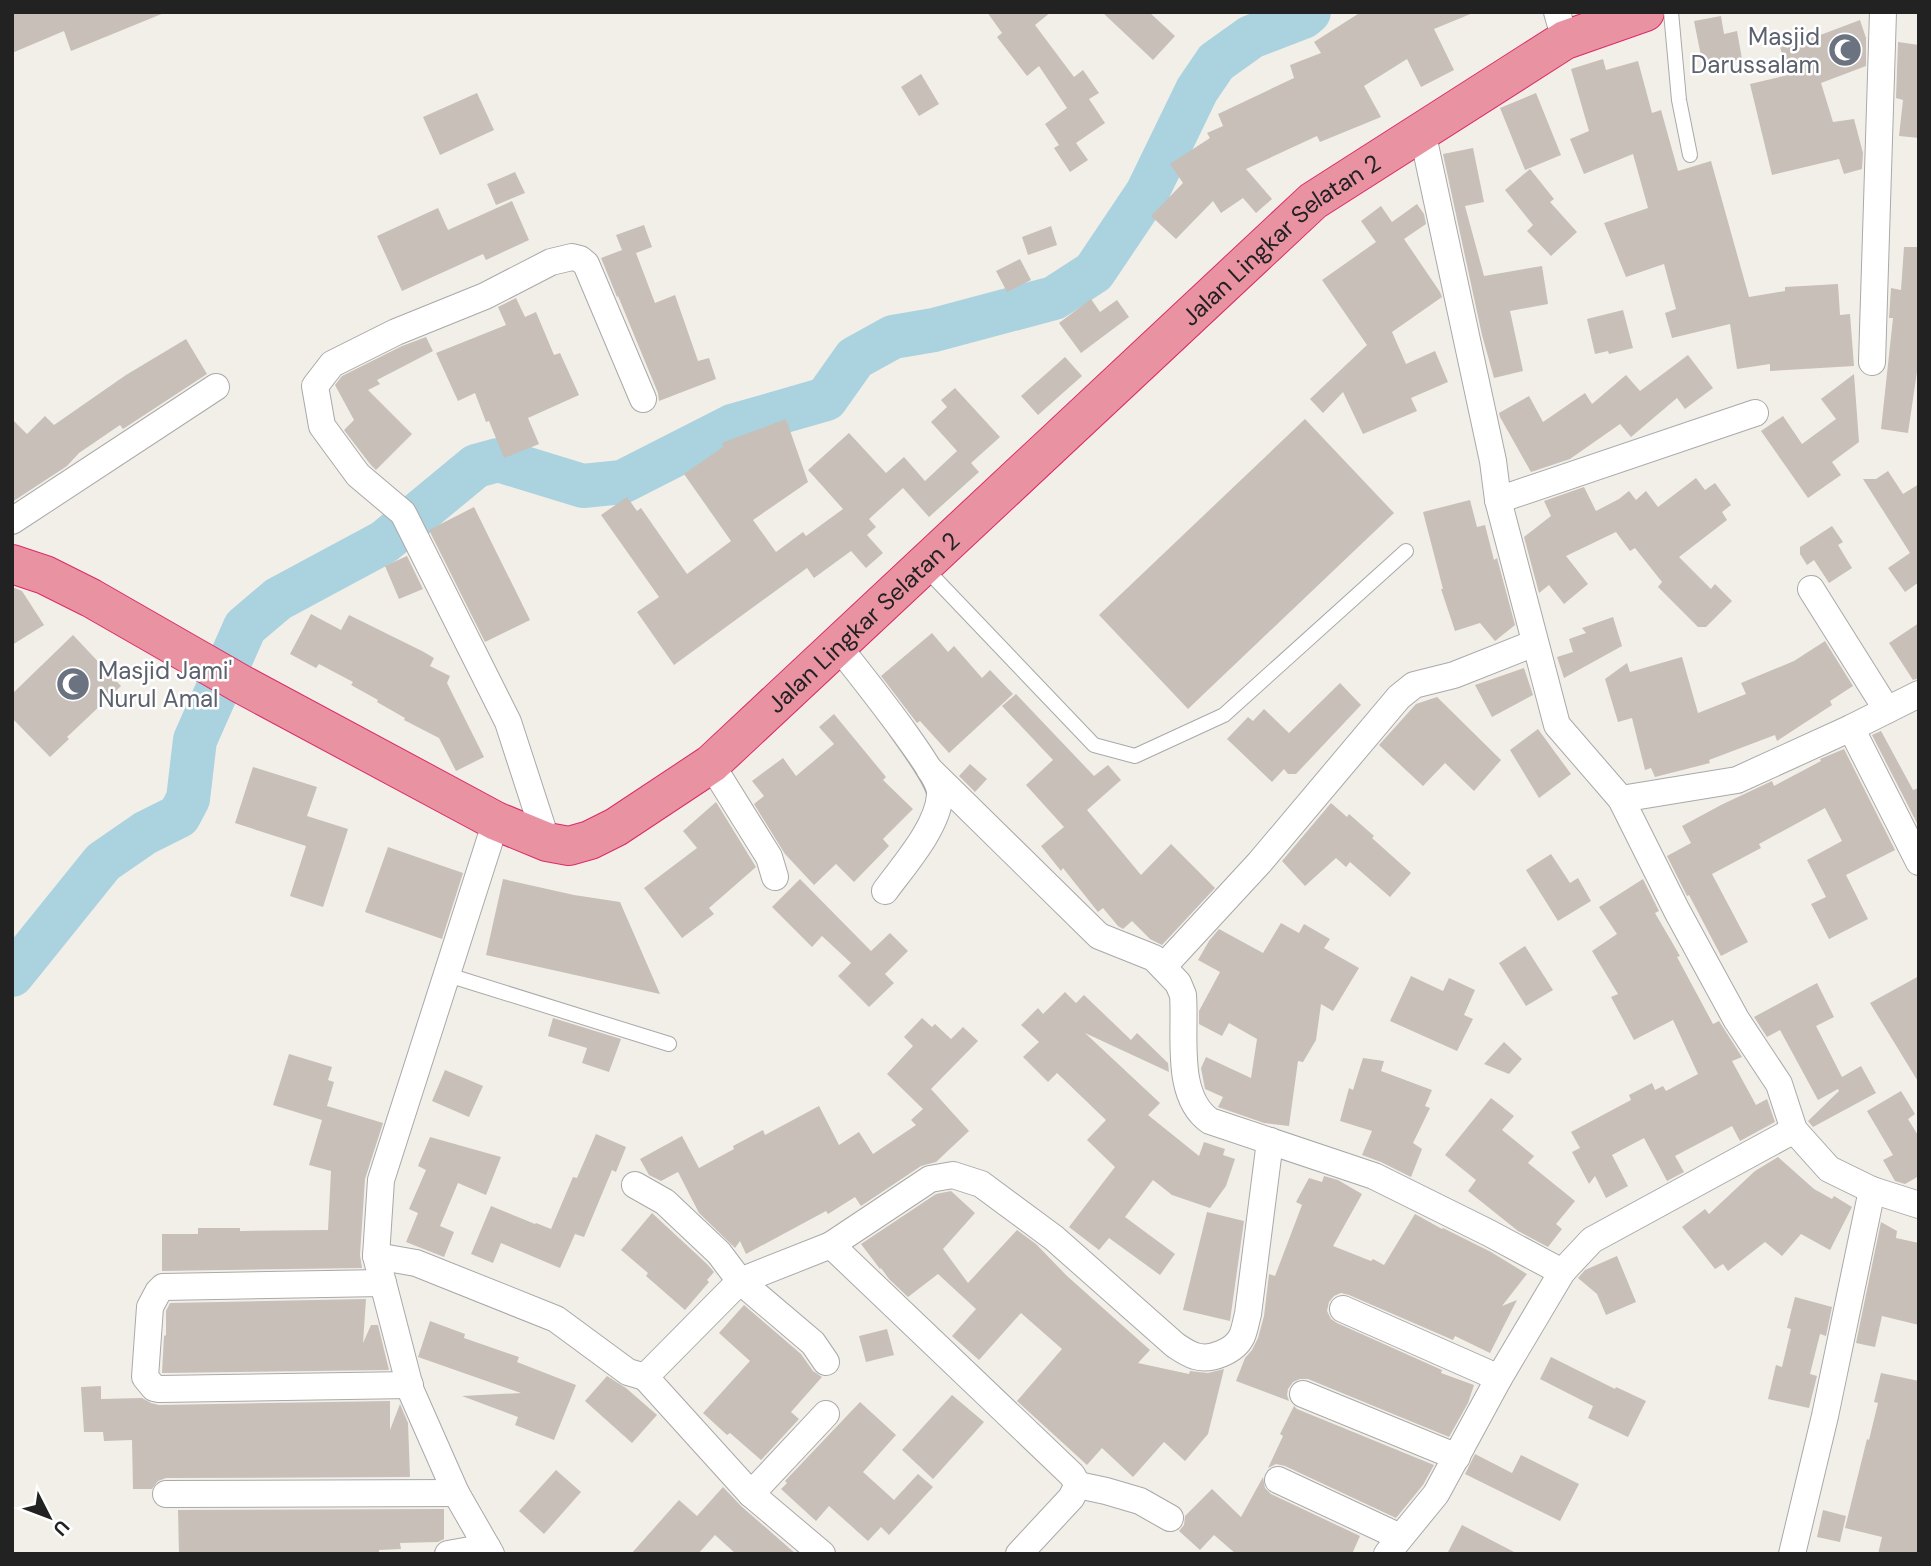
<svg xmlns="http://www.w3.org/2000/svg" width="1931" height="1566" font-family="'DM Sans',sans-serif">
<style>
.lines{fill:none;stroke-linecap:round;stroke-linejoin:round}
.river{stroke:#aad3df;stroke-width:44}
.building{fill:#c7bfb8}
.lane-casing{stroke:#a9a9a9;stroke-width:16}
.street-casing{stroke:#a9a9a9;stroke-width:28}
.highway-casing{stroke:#dc2a67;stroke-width:40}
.lane{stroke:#fff;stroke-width:14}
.street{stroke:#fff;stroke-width:26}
.highway{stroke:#e892a2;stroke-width:38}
.labels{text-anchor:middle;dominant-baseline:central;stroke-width:5;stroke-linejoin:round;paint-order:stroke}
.worship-label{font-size:24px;fill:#5b616d;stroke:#fff;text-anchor:end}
.street-label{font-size:24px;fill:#222;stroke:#fff}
</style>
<rect width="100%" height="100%" fill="#f2efe9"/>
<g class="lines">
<!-- river -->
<polyline class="river" points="12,975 103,862 145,833 179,816 188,799 195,740 245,627 278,599 384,542 476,466 498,460 583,486 622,482 732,426 826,399 855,358 893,337 934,330 1054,298 1094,272 1147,193 1197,90 1216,62 1251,37 1303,17 1309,12"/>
</g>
<!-- building -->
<g class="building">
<polygon points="12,12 164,12 164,13 71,51 64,31 12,53"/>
<polygon points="987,12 1051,12 1035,25 1074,77 1083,70 1099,93 1089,99 1105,123 1076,143 1088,160 1070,172 1054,148 1059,145 1045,124 1067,108 1039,66 1027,76 997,37 1002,33"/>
<polygon points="1102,12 1149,12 1175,36 1153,60"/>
<polygon points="1361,12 1473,13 1434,29 1454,70 1421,87 1407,59 1364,86 1381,117 1320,142 1317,136 1246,169 1272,199 1256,213 1243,198 1221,213 1213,201 1176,239 1151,216 1183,183 1170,164 1210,138 1207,133 1223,126 1218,114 1294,78 1290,65 1321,53 1314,42"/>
<polygon points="1721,16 1724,34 1737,31 1742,59 1703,66 1694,21"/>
<polygon points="1860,20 1866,38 1866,66 1821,83 1833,122 1854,119 1863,153 1862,169 1844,174 1839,159 1772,175 1750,84 1788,75 1780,47 1823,34"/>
<polygon points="1898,42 1919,45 1919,138 1899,136 1903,100 1896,98"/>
<polygon points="1603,59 1606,70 1638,61 1652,113 1661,110 1678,171 1711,161 1749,297 1785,291 1785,287 1838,284 1840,315 1850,314 1854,366 1770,371 1770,364 1737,369 1730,324 1672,338 1665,313 1676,309 1664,264 1626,277 1604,223 1648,208 1633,154 1584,174 1570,139 1589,131 1571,69"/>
<polygon points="921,74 939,104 919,116 901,87"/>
<polygon points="477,93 494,130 440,155 423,117"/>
<polygon points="1536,93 1561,155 1525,170 1500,108"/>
<polygon points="1473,148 1484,202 1465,206 1484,276 1542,266 1548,304 1510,311 1523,371 1494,378 1482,335 1443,154"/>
<polygon points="1530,169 1554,199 1550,202 1577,232 1551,256 1527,231 1533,225 1505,190"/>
<polygon points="515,172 525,193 496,205 487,184"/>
<polygon points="512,201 529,240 486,260 483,254 402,291 377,236 438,208 448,230"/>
<polygon points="1417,204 1424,214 1426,224 1404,239 1440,292 1442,297 1392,332 1406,364 1435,351 1448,382 1411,398 1417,411 1363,434 1343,392 1323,413 1310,399 1367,345 1322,280 1376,242 1361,221 1381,206 1392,222"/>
<polygon points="644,225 652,247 636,253 655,303 675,295 698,361 709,358 716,379 659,401 658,393 618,296 617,297 601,258 622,250 616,235"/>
<polygon points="1051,226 1057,245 1028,255 1022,237"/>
<polygon points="1904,247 1919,247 1919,358 1908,433 1881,429 1893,318 1889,318 1891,288 1901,290"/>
<polygon points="1020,259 1031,280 1007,292 996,271"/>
<polygon points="516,298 525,317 536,312 554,355 560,353 579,395 528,418 539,444 504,458 489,421 486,422 475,393 458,401 436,353 506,325 498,307"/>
<polygon points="1091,299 1100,312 1117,300 1129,317 1081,353 1059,323"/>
<polygon points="1623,310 1633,348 1609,354 1608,351 1595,354 1587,319"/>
<polygon points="426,337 433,351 377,380 380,384 368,390 412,434 376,470 370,464 344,430 354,420 335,385 342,376 402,346"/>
<polygon points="186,339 207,374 123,429 120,425 79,453 67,466 12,502 12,419 27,434 45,416 54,425 126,375"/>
<polygon points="1688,355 1713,388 1685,409 1677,398 1631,437 1620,424 1570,459 1531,472 1500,417 1499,413 1529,396 1543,422 1585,393 1592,404 1626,375 1640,391"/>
<polygon points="1065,357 1082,376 1038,415 1021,396"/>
<polygon points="1854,374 1859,442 1832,462 1841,475 1808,498 1761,431 1783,416 1802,444 1836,419 1821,399"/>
<polygon points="955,388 1000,437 971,463 979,472 929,517 903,488 869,519 876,527 867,535 883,553 866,568 851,551 814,578 807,568 674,665 637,612 659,597 601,515 627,497 637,511 641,508 687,574 731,541 684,474 723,447 722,443 786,419 808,482 753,520 776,552 803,532 806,536 843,509 808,470 849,433 886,473 904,457 925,481 957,451 931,422 947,407 941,400"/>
<polygon points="1305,419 1394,513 1188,709 1099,615"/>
<polygon points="1888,471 1903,494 1919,484 1919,582 1905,592 1888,568 1910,553 1863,479 1876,479"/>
<polygon points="1696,478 1705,490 1715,483 1731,505 1722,512 1727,520 1679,557 1711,589 1715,584 1732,601 1706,627 1698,627 1658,587 1662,582 1635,548 1630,551 1616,532 1566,556 1588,584 1564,604 1549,585 1539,593 1524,537 1551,516 1544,501 1584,487 1596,511 1619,499 1629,491 1636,500 1646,491 1658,507"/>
<polygon points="1470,500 1477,527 1485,525 1494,560 1497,558 1515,625 1495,641 1480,623 1455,631 1441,589 1443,589 1423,512"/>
<polygon points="474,507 530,620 485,642 429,530"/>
<polygon points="1832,526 1843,542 1838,545 1852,568 1829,583 1814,560 1807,565 1800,554 1800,547"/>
<polygon points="407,556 423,589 399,599 385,566"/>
<polygon points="12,587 22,591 44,625 12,645"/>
<polygon points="311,614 341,630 349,615 422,651 434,658 430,666 450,676 447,683 484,757 456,771 439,738 404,720 405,718 377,702 378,700 351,685 353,682 319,664 316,668 290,654"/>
<polygon points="1613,617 1622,646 1564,678 1557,657 1573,652 1569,639 1586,633 1582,628"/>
<polygon points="1919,623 1919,678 1913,680 1889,643"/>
<polygon points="932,633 948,652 954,646 982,678 990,670 1013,694 949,753 920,721 917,723 881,676"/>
<polygon points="73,635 121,686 67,737 69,739 50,757 12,718 12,694"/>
<polygon points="1825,641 1853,686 1830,701 1832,705 1777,741 1775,735 1709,760 1710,763 1655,777 1651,768 1645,770 1632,718 1618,722 1605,679 1627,663 1630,672 1682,657 1698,713 1746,694 1741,683 1794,661"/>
<polygon points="1524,668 1533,695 1492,717 1475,685"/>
<polygon points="1340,683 1361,705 1296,774 1288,774 1284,769 1272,782 1227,739 1248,717 1253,721 1264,709 1289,733"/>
<polygon points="1016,694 1094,776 1108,765 1121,780 1087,810 1141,875 1171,844 1215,888 1162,945 1150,939 1132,921 1123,929 1118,926 1103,908 1098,912 1063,868 1061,871 1041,846 1064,827 1026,785 1053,760 1002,706"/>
<polygon points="1437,697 1501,760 1474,791 1445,763 1423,786 1379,745 1416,704"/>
<polygon points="834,714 886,777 883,780 913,809 883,839 889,846 854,882 836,864 814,885 785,854 754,804 764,796 752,781 783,758 796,776 834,744 819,727"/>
<polygon points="1538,729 1571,774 1539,798 1510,750"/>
<polygon points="1881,731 1913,790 1919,788 1919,827 1872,735"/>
<polygon points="1844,749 1895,850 1846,875 1868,919 1829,939 1811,904 1826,897 1807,860 1842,841 1825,808 1759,844 1761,848 1712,874 1748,942 1721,956 1689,895 1687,896 1667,856 1691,843 1682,826 1721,805 1772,781 1774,786 1821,761 1820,759"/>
<polygon points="970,764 987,779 975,792 959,776"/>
<polygon points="253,767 317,787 307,816 348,829 323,907 290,896 306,846 235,823"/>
<polygon points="716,802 756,867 709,908 714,914 682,938 644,888 697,848 683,831"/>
<polygon points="1331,803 1347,817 1349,814 1374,836 1372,838 1411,873 1390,897 1350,862 1346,867 1336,858 1305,886 1282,861"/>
<polygon points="388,847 463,873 442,939 365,912"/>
<polygon points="1551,854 1570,883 1578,878 1591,901 1558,921 1526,870"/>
<polygon points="503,879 574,895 620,902 660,994 486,955"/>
<polygon points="800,879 871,951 890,933 908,951 885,974 894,983 869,1007 838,976 851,963 822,936 812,947 772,907"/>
<polygon points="1643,879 1659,911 1655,913 1680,956 1677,957 1713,1024 1719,1021 1742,1057 1732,1061 1756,1105 1767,1099 1775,1122 1740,1141 1732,1126 1675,1156 1684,1172 1667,1181 1644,1138 1612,1155 1628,1186 1606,1198 1595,1176 1589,1184 1572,1152 1580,1148 1571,1132 1631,1100 1629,1095 1652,1083 1655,1090 1663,1086 1666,1091 1698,1074 1673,1020 1634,1040 1611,997 1618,994 1592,951 1617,934 1599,907"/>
<polygon points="1281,923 1299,933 1304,924 1330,939 1324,948 1359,968 1333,1011 1321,1004 1316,1040 1303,1062 1298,1061 1289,1126 1264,1123 1218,1107 1223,1097 1205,1089 1201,1068 1206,1057 1251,1078 1257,1039 1229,1023 1222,1036 1199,1024 1199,1011 1220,972 1198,960 1209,941 1219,929 1263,953"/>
<polygon points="1525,946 1553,990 1526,1006 1499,963"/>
<polygon points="1411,976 1443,991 1449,978 1475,990 1464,1015 1473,1019 1457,1051 1390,1021"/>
<polygon points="1919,976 1919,1083 1870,1003"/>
<polygon points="1817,983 1834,1017 1816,1026 1842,1077 1861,1066 1876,1093 1813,1127 1808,1121 1839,1091 1838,1089 1818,1100 1780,1030 1767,1037 1754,1017"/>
<polygon points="1065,992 1076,1003 1084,995 1131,1040 1137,1033 1168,1063 1169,1072 1085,1033 1160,1103 1148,1115 1199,1156 1204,1142 1225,1149 1223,1155 1235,1159 1226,1186 1210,1208 1172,1195 1153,1180 1125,1217 1175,1254 1160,1275 1109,1238 1099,1250 1069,1227 1115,1167 1087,1140 1106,1120 1057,1073 1048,1082 1023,1057 1039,1042 1021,1025 1038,1008 1043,1014"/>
<polygon points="553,1018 621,1039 609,1072 582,1063 587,1048 548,1036"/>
<polygon points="922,1018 932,1027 935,1024 951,1039 963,1027 978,1041 931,1089 969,1131 936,1162 921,1166 861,1206 855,1197 828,1214 826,1211 746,1254 740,1241 735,1248 699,1213 678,1172 661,1181 649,1175 640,1159 682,1136 699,1168 734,1149 733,1146 763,1130 765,1135 819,1106 839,1145 859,1132 873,1154 916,1125 911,1120 923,1109 887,1074 913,1046 904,1037"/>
<polygon points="1504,1042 1522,1059 1509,1074 1484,1064"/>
<polygon points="289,1054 332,1067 328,1080 334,1082 327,1106 383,1123 365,1179 360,1255 362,1268 162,1271 162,1234 198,1234 198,1228 240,1228 240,1231 328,1230 331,1171 309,1165 322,1120 273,1105"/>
<polygon points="1363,1058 1384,1061 1381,1071 1432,1090 1425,1106 1430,1108 1413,1143 1422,1149 1411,1177 1381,1162 1362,1155 1372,1131 1340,1121 1349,1088 1353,1090"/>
<polygon points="445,1070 483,1086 469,1117 432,1101"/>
<polygon points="1901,1091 1915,1114 1908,1119 1919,1137 1919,1176 1905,1184 1895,1181 1883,1160 1893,1155 1867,1111"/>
<polygon points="1491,1098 1514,1116 1502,1130 1534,1156 1528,1163 1575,1201 1556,1224 1562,1229 1548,1247 1518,1231 1468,1191 1476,1180 1445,1155"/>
<polygon points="596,1134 626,1147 616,1172 612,1170 584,1237 575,1234 560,1268 501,1243 493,1263 471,1254 491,1206 535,1224 536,1223 551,1229 573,1177 577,1178"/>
<polygon points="430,1137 501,1157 486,1195 458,1183 440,1226 454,1232 444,1257 406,1242 418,1213 409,1209 426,1170 418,1166"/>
<polygon points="1778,1157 1814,1189 1832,1199 1834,1196 1852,1207 1830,1250 1801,1234 1782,1256 1765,1242 1728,1271 1723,1264 1715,1269 1682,1227 1705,1209 1709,1214 1755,1171"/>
<polygon points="1324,1176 1338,1180 1362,1194 1333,1246 1371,1261 1373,1259 1384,1265 1415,1214 1442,1229 1443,1228 1491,1252 1527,1274 1502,1306 1517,1300 1490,1353 1455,1336 1453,1340 1349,1295 1341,1293 1334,1296 1329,1302 1327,1311 1331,1319 1337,1323 1442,1370 1441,1373 1474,1385 1468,1403 1449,1437 1308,1379 1300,1379 1293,1382 1288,1389 1287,1395 1289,1401 1236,1381 1245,1358 1252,1350 1258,1338 1264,1316 1269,1274 1275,1276 1302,1205 1296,1202 1309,1178 1322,1182"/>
<polygon points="951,1191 975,1213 943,1249 968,1283 1017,1230 1036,1244 1067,1276 1150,1350 1138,1363 1189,1374 1190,1371 1208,1373 1224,1369 1208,1434 1185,1461 1164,1442 1133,1477 1102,1448 1087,1465 1017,1401 1062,1349 1021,1313 979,1360 952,1336 976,1309 938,1274 908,1297 889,1279 881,1268 880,1269 861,1244 936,1194"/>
<polygon points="1207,1212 1244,1221 1230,1321 1183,1310"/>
<polygon points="652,1213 707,1264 714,1272 707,1280 709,1282 685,1310 646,1276 648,1273 621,1250"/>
<polygon points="1881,1222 1897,1231 1896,1238 1919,1243 1919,1325 1882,1316 1875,1347 1856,1343"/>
<polygon points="1617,1256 1636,1302 1606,1315 1597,1294 1578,1278 1585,1270"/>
<polygon points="1795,1297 1832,1307 1826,1336 1820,1334 1810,1374 1817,1376 1809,1408 1768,1399 1776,1365 1782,1367 1791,1329 1787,1328"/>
<polygon points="366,1299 363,1343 371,1325 378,1325 389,1370 162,1373 164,1336 166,1335 166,1311 170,1303"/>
<polygon points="744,1305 801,1354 813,1371 822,1377 791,1412 799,1419 761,1460 730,1433 727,1435 703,1413 750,1361 719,1333"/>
<polygon points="430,1321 465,1334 464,1338 519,1357 517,1362 576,1385 554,1440 515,1425 518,1417 462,1396 521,1393 418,1357"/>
<polygon points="887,1329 894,1355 866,1362 859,1336"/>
<polygon points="1551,1357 1615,1389 1616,1387 1646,1401 1628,1437 1588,1418 1593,1406 1540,1379"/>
<polygon points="1881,1373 1919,1381 1919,1554 1878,1554 1882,1537 1845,1528 1867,1439 1869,1440 1878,1403 1874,1402"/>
<polygon points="607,1376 626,1388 657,1415 632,1443 585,1401"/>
<polygon points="101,1386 101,1399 142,1398 151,1403 159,1405 390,1401 390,1430 400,1404 408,1423 410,1477 166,1478 158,1481 152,1489 133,1489 132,1440 104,1441 103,1432 84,1432 81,1387"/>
<polygon points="952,1395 984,1422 933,1479 902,1450"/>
<polygon points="860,1402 896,1435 863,1472 894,1500 918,1474 933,1487 889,1535 881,1527 868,1541 829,1506 816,1521 781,1489 787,1483 785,1481"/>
<polygon points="1294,1406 1297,1409 1434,1465 1423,1485 1396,1518 1285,1466 1276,1464 1268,1468 1283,1436 1280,1434"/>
<polygon points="1475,1454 1512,1473 1521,1455 1579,1484 1560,1521 1465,1474"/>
<polygon points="556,1470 581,1492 544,1534 519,1511"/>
<polygon points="1263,1477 1265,1488 1271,1494 1360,1536 1352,1554 1236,1554 1214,1535 1200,1550 1179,1531 1184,1525 1185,1516 1212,1489 1241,1517"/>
<polygon points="723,1487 741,1506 796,1554 736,1554 715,1535 698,1554 631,1554 679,1500 697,1516"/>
<polygon points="444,1509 444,1539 438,1542 400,1543 401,1549 379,1550 379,1554 179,1554 178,1510"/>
<polygon points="1823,1510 1846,1516 1840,1542 1817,1537"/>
<polygon points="1462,1525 1518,1554 1447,1554"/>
</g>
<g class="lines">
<!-- lane casing -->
<g class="lane-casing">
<g id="lane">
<polyline points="1671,12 1679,100 1690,155"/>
<polyline points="924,567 1094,745 1135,756 1224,715 1406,551"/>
<polyline points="448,975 669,1044"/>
</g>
</g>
<!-- street casing -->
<g class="street-casing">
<g id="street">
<polyline points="1557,12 1565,40"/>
<polyline points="1422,131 1493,461 1498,500 1557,725 1621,799 1677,911 1736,1019 1779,1084 1794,1130 1829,1169 1872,1190 1919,1205"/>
<polyline points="1872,362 1883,12"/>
<polyline points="1498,500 1755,413"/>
<polyline points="12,521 216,387"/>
<polyline points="1811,589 1887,710"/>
<path d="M838,646c17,22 104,129 102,149 -2,32 -36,70 -55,96"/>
<polyline points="1851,728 1919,862"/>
<polyline points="711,764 769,857 775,877"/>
<path d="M930,770l169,166 55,22 24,25 5,12c3,39 -9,101 27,126l164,55 115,57 73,39"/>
<polyline points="1621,799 1737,780 1851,728 1919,694"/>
<polyline points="547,842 508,722 403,513 358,475 322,426 315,386 332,364 396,332 485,296 551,262 572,257 580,259 586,264 643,399"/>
<polyline points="1163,967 1260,862 1399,697 1414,685 1454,675 1535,643"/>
<polyline points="635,1185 665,1202 719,1253 740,1281 813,1343 826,1362"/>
<path d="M831,1245l99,-66 23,-4 28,9 73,54 121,107c6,4 13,9 20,11 16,5 40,-5 47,-20 3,-7 4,-15 6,-22l22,-173"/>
<polyline points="376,1256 416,1263 556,1319 628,1372 645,1377 740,1281 831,1245 1072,1475 1078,1485 1071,1498 1019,1554"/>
<polyline points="383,1283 163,1287 158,1292 150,1307 145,1377 154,1388 159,1389 410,1385"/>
<polyline points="1343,1309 1499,1378"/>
<polyline points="645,1377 751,1494"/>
<polyline points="1303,1394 1457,1457"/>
<polyline points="1278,1480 1400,1537"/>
<polyline points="1078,1485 1106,1491 1140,1501 1170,1518"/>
<polyline points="166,1494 456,1493"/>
<polyline points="448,1554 487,1547"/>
<polyline points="491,1554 456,1493 411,1391 376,1256 381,1180 496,821"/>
<polyline points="822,1554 751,1494 826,1414"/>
<polyline points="1387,1554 1436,1494 1499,1378 1562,1272 1592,1240 1794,1130"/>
<polyline points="1792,1554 1825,1416 1872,1190"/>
</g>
</g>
<!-- highway casing -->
<g class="highway-casing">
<g id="highway">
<path id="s1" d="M12,564l33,11 46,23 150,86 255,137 51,21 22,4 21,-6 26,-13 95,-63 602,-563 252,-161 80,-28"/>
</g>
</g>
<!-- lane -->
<use href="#lane" class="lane"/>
<!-- street -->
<use href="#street" class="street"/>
<!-- highway -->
<use href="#highway" class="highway"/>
</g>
<!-- icons -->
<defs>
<g id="mosque-disc" transform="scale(1.75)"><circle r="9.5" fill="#6b7280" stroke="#fff"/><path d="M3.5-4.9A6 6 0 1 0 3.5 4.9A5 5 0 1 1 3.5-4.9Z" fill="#fff"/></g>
</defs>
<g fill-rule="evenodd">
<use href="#mosque-disc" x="1845" y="50"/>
<use href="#mosque-disc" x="73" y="684"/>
</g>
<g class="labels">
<!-- worship labels -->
<g class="worship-label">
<text x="1820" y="36">Masjid<tspan x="1820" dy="28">Darussalam</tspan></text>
<text x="98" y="670" text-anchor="start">Masjid Jami'<tspan x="98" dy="28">Nurul Amal</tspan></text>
</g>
<!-- street labels -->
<g class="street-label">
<text stroke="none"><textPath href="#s1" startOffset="1566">Jalan Lingkar Selatan 2</textPath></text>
<text stroke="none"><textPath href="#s1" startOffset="999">Jalan Lingkar Selatan 2</textPath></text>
</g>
</g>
<!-- border -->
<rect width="1931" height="1566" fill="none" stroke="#222222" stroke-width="28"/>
<!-- north arrow -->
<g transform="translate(49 1517) rotate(132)" stroke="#ffffff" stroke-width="5" paint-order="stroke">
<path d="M0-5L12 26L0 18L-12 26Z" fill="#222222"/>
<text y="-10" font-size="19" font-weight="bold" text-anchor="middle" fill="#222222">U</text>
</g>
</svg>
